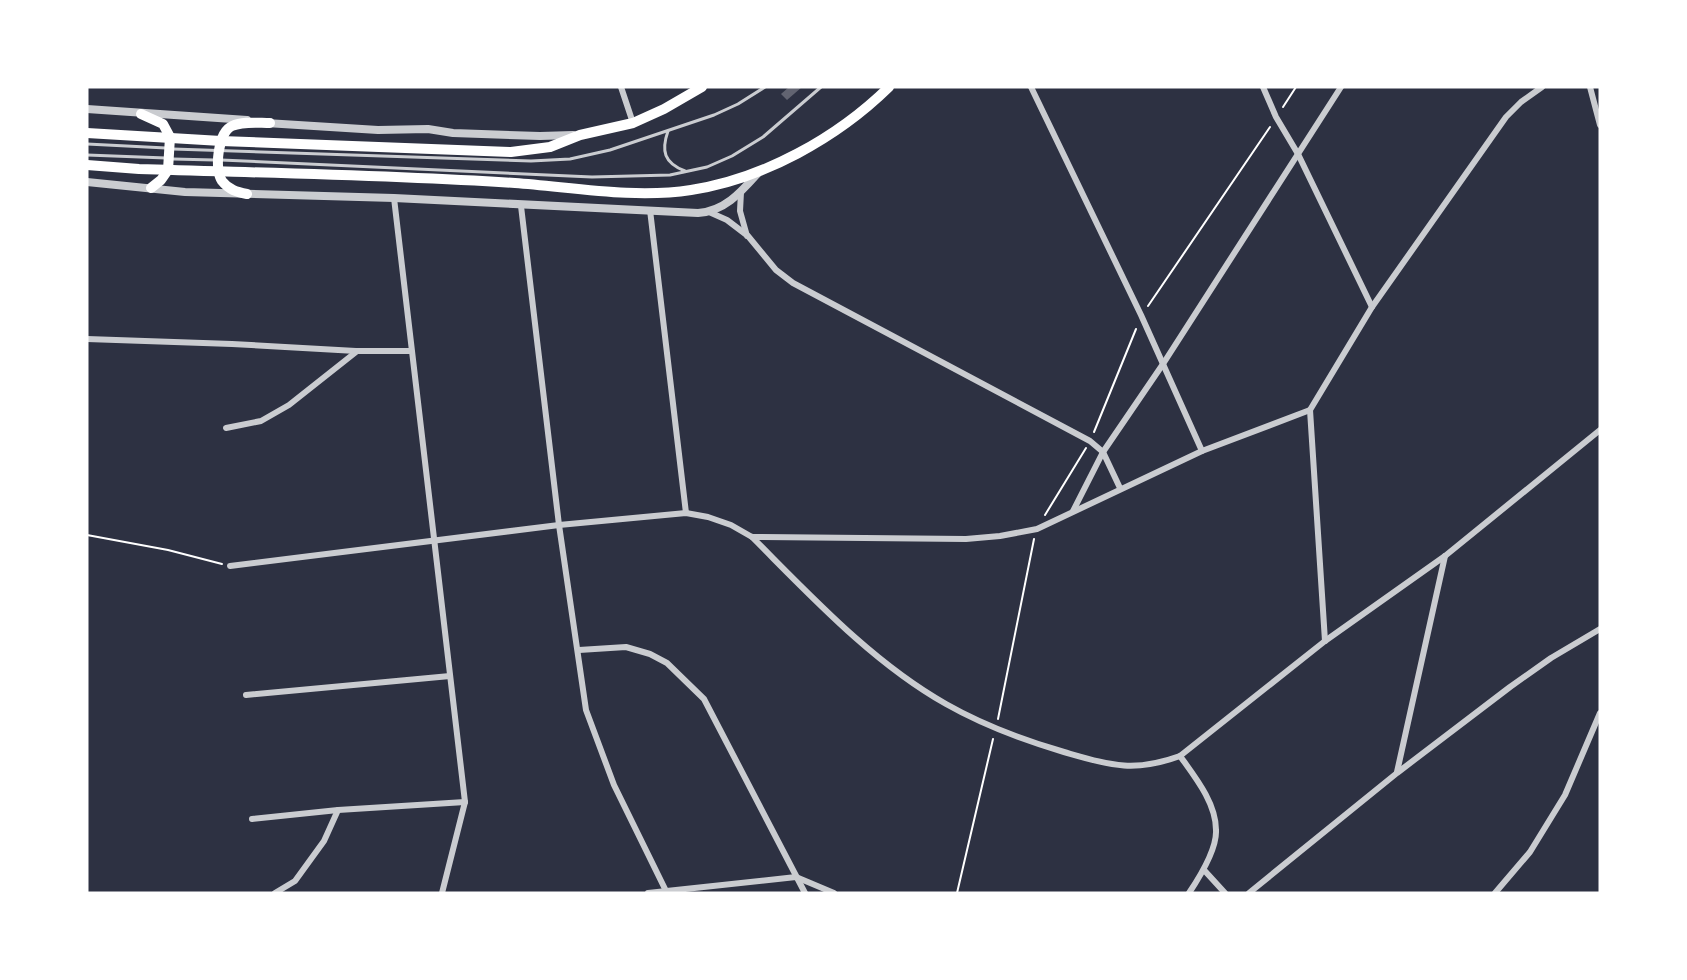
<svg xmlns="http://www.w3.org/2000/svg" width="1687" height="980" font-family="'Noto Sans',sans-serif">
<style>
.building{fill:#626471}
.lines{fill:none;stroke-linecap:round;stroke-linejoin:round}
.path{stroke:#fff;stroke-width:2}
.service{stroke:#caccd0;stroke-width:3}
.minor{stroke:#caccd0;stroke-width:6}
.tertiary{stroke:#caccd0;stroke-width:8}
.primary{stroke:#fff;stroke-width:10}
</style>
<rect width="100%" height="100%" fill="#2d3142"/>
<!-- building -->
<polygon class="building" points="789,87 802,87 787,100 781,94"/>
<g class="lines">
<!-- path -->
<g class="path">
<polyline points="1283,107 1296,87"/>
<polyline points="1148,306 1270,127"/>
<polyline points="1094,432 1136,329"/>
<polyline points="1045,515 1086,448"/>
<polyline points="87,535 168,550 222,564"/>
<polyline points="998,719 1034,539"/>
<polyline points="957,893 993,739"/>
</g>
<!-- service -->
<g class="service">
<path d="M668,131c-7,20 -4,32 17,40"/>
<polyline points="87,144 166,148"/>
<polyline points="173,149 531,161 570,159 610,150 714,115 738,104 765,87"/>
<polyline points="87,155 166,158"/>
<polyline points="173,159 214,160"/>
<polyline points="221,160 592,177 670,175 707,167 732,156 763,137 821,87"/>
</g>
<!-- minor -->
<g class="minor">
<polyline points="621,87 633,123"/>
<polyline points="1031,87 1141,315 1202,451"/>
<polyline points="1263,87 1276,117 1298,154 1372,307"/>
<polyline points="1590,87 1600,125"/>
<polyline points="741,192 740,211 747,236"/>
<polyline points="394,198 465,802 442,893"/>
<polyline points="521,206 559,525 586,710 614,785 667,893"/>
<polyline points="650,210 686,513"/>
<polyline points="709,212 727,220 748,236 776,270 793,283 1090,441 1103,452 1120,488"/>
<polyline points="87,339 232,344 356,351 411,351"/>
<polyline points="226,428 261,421 289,405 356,352"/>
<polyline points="1073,511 1103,452 1163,364 1341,87"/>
<path d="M752,537c60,60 120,125 194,167 37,21 77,36 118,48 46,13 69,21 116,4l145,-115 120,-85 155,-126"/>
<polyline points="230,566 559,525 686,513 708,517 731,525 752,537 966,539 1000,536 1037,529 1202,451 1310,410"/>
<polyline points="1325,641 1310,410 1372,307 1506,117 1521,102 1542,87"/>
<polyline points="579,650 626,647 650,654 667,663 704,699 805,893"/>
<polyline points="246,695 450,676"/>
<path d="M1180,756c15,21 36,47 36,74 1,19 -17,48 -27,63"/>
<polyline points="1397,772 1445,556"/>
<polyline points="252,819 338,810 465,802"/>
<polyline points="1204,870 1225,893"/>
<polyline points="275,893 295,881 324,841 338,810"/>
<polyline points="648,893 796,877 834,893"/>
<polyline points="1249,893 1397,773 1510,687 1551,658 1600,629"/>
<polyline points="1495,893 1530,852 1565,795 1600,713"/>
</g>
<!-- tertiary -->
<g class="tertiary">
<polyline points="87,109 247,120"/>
<polyline points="266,123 378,130 428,129 453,133 540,136 573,135"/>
<path d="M87,182l98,10 209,6 304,15c27,-2 43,-21 60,-40"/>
</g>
<!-- primary -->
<g class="primary">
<polyline points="141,114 163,124 170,137 168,170 161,180 151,188"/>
<polyline points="87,133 221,141 511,152 550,147 580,135 633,123 664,109 702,87"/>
<path d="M87,165l52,4c125,4 251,6 376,14 56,4 119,16 176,7 72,-11 146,-52 198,-103"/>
<path d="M247,194c-10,-2 -18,-4 -25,-13 -8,-11 -4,-49 10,-55 11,-5 26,-3 38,-3"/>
</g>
</g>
<!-- border -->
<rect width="1687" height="980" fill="none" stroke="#ffffff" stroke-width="177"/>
</svg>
